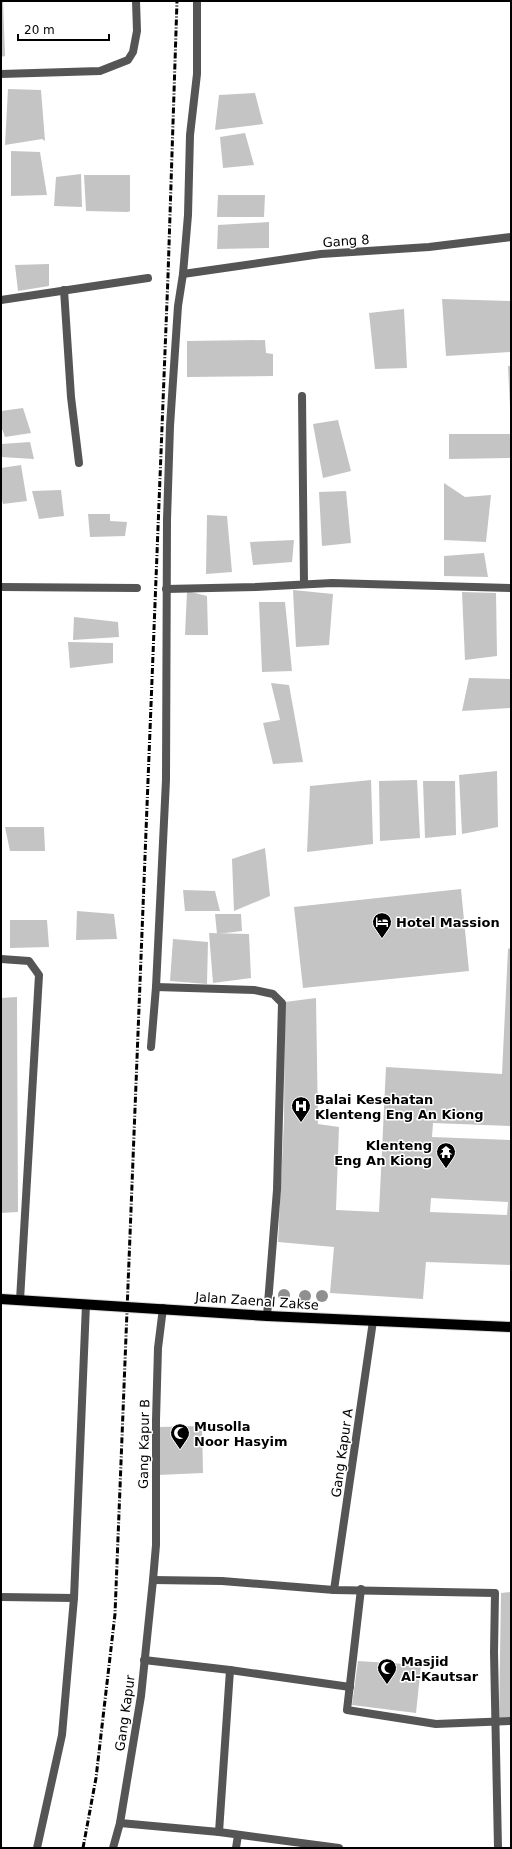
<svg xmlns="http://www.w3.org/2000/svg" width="512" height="1849" font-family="'DejaVu Sans',sans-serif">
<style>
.building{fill:#c4c4c4;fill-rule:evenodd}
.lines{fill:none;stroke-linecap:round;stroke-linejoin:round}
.primary-casing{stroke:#dbdbdb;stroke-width:12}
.minor{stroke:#555;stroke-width:8}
.primary{stroke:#000;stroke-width:10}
.rail{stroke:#000;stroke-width:3;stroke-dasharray:6 2 1 2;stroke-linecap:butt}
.tree{fill:#8f8f8f}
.labels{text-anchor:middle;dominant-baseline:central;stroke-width:3;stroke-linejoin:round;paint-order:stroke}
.street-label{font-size:13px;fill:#000;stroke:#fff}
.poi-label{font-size:13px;font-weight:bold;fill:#000;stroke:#fff;text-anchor:start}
</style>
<rect width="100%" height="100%" fill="#fff"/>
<!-- building -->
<g class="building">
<polygon points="1,1 3,1 5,56 1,57"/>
<polygon points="8,89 41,90 45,141 42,139 5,145"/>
<polygon points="255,93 263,124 215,130 219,95"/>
<polygon points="245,133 254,165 223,168 220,137"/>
<polygon points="11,151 40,152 47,195 11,196"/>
<polygon points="81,174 82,207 54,206 56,177"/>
<polygon points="84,175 130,175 130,211 128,212 86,211"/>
<polygon points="218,195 265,195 264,217 217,217"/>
<polygon points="269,222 269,248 217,249 218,225"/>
<polygon points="49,264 49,286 18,291 15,265"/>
<polygon points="442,299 511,301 511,352 446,356"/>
<polygon points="404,309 407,368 375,369 369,313"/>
<polygon points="265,340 266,353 273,354 273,376 187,377 187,341"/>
<polygon points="508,366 511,366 511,406 510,407"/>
<polygon points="23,408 31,433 5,437 1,426 1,411"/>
<polygon points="338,420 351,471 323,478 313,424"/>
<polygon points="449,434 511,434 511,458 449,459"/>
<polygon points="30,442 34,459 1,457 1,444"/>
<polygon points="21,465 27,501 3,504 1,496 1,468"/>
<polygon points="444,483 465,497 491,495 486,542 444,540"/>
<polygon points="61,490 64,516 39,519 32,491"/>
<polygon points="346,491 351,543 322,546 319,492"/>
<polygon points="88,514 110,514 110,521 127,522 125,536 90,537"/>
<polygon points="207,515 227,516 232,572 206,574"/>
<polygon points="294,540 292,562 253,565 250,542"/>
<polygon points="484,553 488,577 444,576 444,556"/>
<polygon points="293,590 333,594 329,645 296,647"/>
<polygon points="187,591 207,596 208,635 185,635"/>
<polygon points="462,592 496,593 497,656 465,660"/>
<polygon points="259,602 285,602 292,671 262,672"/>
<polygon points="74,617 118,622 119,637 73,640"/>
<polygon points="68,642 113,643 113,663 70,668"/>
<polygon points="469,678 511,679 511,708 462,711"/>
<polygon points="271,683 289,685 303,762 273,764 263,723 280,720"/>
<polygon points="497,771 498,827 462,834 459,775"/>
<polygon points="371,780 373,844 307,852 310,786"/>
<polygon points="417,780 420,838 380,841 379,781"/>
<polygon points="423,781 455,781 456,835 425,838"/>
<polygon points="5,827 44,827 45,851 10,851"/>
<polygon points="265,848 270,896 234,911 232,859"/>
<polygon points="461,889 469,971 303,988 294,907"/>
<polygon points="183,890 215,891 220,911 185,911"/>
<polygon points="77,911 114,914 117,939 76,940"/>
<polygon points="215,914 241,914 242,931 217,934"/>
<polygon points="10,920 47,920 49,947 10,948"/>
<polygon points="209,933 249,934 251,978 213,983"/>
<polygon points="173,939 208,942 207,984 170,981"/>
<path d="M511,948v178l-78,-3 -1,14 79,3v125l-85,-3 -3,37 -93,-6 4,-46 -56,-5 6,-121 1,-119 31,-4 2,126 21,3 -3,83 43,2 7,-145 116,7 6,-125zM431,1198l77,4 -1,13 -77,-3z"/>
<polygon points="17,997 18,1212 1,1213 1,998"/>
<polygon points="202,1426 203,1473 158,1475 158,1427"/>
<polygon points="511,1592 511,1717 499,1718 501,1593"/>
<polygon points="358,1661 421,1665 416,1713 352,1705"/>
</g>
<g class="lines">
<!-- primary casing -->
<g class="primary-casing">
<polyline id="primary" points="1,1299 267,1316 511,1327"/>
</g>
<!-- minor -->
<g class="minor">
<polyline points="1,74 100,71 128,60 133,52 137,31 136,1"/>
<polyline points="183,274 321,254 429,247 511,237"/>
<polyline points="64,290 71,397 79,463"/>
<polyline points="1,300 148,278"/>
<polyline points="302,396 304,584"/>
<polyline points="1,587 137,588"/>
<polyline points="166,589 256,587 332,583 511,588"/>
<polyline points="1,959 29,961 39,975 20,1300"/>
<polyline points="156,987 254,990 273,994 282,1003 277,1190 267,1316"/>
<polyline points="151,1047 156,987 166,780 167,520 170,426 178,306 183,274 188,215 190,135 197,74 197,1"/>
<polyline points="153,1580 222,1581 334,1590 495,1593 494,1652 498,1848"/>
<polyline points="361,1589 347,1710 436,1724 511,1721"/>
<polyline points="334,1590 373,1321"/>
<polyline points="1,1597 74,1598"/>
<polyline points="144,1660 230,1670 350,1687"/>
<polyline points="120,1823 219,1832 339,1848"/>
<polyline points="219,1832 230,1670"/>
<polyline points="37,1848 62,1735 74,1598 86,1304"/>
<polyline points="113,1848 120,1823 141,1696 153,1580 156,1545 156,1420 158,1348 163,1308"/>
<polyline points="236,1848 238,1835"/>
</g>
<!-- primary -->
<use href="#primary" class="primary"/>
<!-- rail -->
<polyline class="rail" points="83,1848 96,1778 115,1614 168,276 177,1"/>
</g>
<!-- trees -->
<g class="tree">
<circle cx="284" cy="1295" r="6"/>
<circle cx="305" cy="1296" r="6"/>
<circle cx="322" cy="1296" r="6"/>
</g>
<!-- icons -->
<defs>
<g id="hotel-pin" transform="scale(1)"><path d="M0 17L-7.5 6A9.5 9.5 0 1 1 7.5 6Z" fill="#000" stroke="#fff"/><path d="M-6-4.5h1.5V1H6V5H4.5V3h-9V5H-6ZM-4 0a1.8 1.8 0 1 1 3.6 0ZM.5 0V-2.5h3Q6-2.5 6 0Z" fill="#fff"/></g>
<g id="hospital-pin" transform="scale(1)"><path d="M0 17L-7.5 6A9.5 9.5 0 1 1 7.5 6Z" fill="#000" stroke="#fff"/><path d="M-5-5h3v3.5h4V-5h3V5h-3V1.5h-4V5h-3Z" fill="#fff"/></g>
<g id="temple-pin" transform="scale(1)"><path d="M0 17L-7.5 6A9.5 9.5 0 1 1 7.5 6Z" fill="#000" stroke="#fff"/><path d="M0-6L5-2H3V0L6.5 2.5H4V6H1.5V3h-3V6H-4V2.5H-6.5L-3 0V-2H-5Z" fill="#fff"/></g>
<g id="mosque-pin" transform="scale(1)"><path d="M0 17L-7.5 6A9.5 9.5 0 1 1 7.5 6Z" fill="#000" stroke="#fff"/><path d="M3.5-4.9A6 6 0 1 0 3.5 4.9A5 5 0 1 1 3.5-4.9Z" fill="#fff"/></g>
</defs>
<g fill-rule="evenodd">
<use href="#hotel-pin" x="382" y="922"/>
<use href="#hospital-pin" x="301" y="1106"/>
<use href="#temple-pin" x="446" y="1152"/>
<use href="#mosque-pin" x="180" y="1433"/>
<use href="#mosque-pin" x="387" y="1668"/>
</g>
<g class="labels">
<!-- street labels -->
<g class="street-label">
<text transform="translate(346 241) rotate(-4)">Gang 8</text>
<text transform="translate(257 1301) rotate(4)">Jalan Zaenal Zakse</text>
<text transform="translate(144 1444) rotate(-89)">Gang Kapur B</text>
<text transform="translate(342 1453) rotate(-82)">Gang Kapur A</text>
<text transform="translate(125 1713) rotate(-82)">Gang Kapur</text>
</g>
<!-- poi labels -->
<g class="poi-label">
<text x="396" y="922">Hotel Massion</text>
<text x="315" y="1099">Balai Kesehatan<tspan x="315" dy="15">Klenteng Eng An Kiong</tspan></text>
<text x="432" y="1145" text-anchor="end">Klenteng<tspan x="432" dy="15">Eng An Kiong</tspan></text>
<text x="194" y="1426">Musolla<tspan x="194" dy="15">Noor Hasyim</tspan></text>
<text x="401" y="1661">Masjid<tspan x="401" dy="15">Al-Kautsar</tspan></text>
</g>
</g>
<!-- border -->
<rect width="512" height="1849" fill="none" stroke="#000000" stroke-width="4"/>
<!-- scale -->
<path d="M18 34v6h91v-6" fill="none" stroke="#000000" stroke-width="2"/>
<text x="24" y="34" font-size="12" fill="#000000" stroke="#ffffff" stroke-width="3" paint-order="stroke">20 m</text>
</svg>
